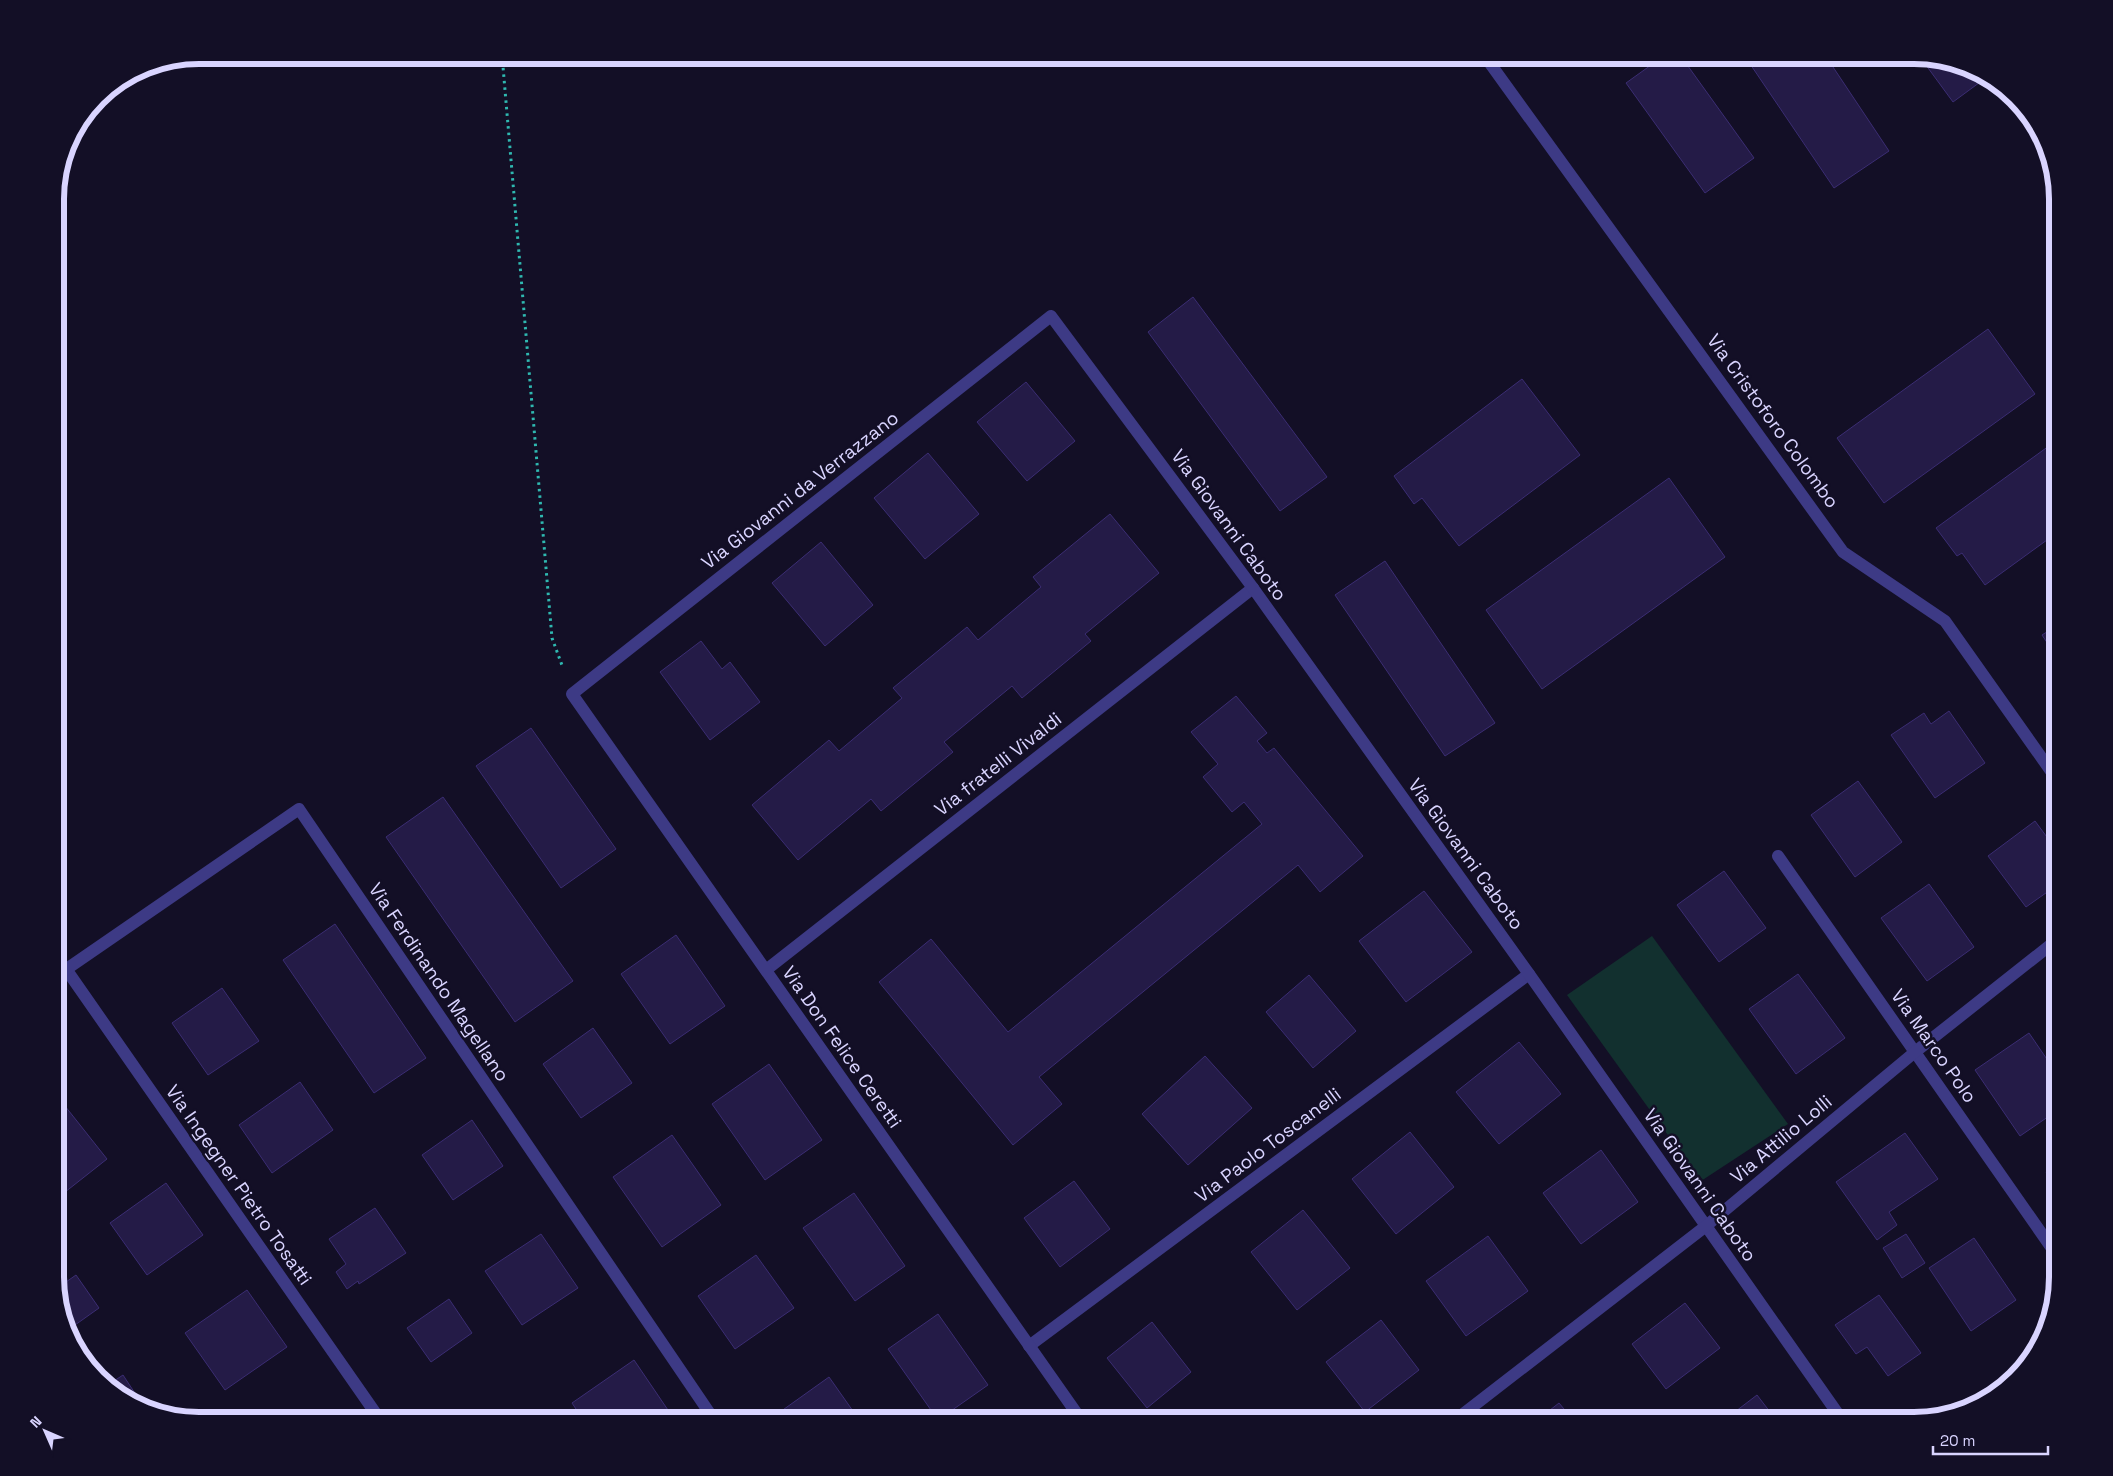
<svg xmlns="http://www.w3.org/2000/svg" width="2113" height="1476" font-family="'Space Grotesk',sans-serif">
<style>
.green{fill:#12302f}
.building{fill:#241b47;stroke:#3b2d73}
.lines{fill:none;stroke-linecap:round;stroke-linejoin:round}
.path{stroke:#2fb8b0;stroke-width:3;stroke-dasharray:2.5 4;stroke-linecap:butt}
.street{stroke:#3d3a85;stroke-width:12}
.labels{text-anchor:middle;dominant-baseline:central;stroke-width:5;stroke-linejoin:round;paint-order:stroke}
.street-label{font-size:19px;fill:#d9d4ff;stroke:#130f26}
.rim{fill:none;stroke:#d9d4ff;stroke-width:6}
</style>
<rect width="100%" height="100%" fill="#130f26"/>
<!-- green -->
<polygon class="green" points="1652,936 1788,1124 1701,1181 1567,995"/>
<!-- building -->
<g class="building">
<polygon points="397,55 415,55 403,63"/>
<polygon points="1665,55 1680,55 1754,158 1705,193 1626,83"/>
<polygon points="1744,55 1825,55 1889,151 1834,188"/>
<polygon points="1920,57 1987,77 1953,102"/>
<polygon points="2058,280 2058,294 2051,285"/>
<polygon points="1193,297 1327,477 1280,511 1148,332"/>
<polygon points="1988,329 2035,394 1884,503 1837,438"/>
<polygon points="1522,379 1580,455 1459,546 1422,498 1414,504 1394,476"/>
<polygon points="1026,382 1075,441 1027,481 977,422"/>
<polygon points="2053,443 2058,450 2058,532 1985,585 1962,553 1957,556 1936,528"/>
<polygon points="928,453 979,514 925,559 874,498"/>
<polygon points="1669,478 1725,557 1542,689 1486,610"/>
<polygon points="1110,514 1159,573 1085,634 1091,641 1022,698 1012,686 944,742 953,752 881,811 871,799 798,860 752,805 829,740 839,751 902,698 893,688 967,627 978,640 1041,587 1033,577"/>
<polygon points="821,542 873,605 825,646 772,583"/>
<polygon points="1385,561 1495,723 1445,756 1335,595"/>
<polygon points="2058,625 2058,659 2042,635"/>
<polygon points="701,641 722,669 730,662 760,702 710,740 660,672"/>
<polygon points="1236,696 1267,733 1257,741 1267,753 1274,748 1363,856 1320,892 1298,865 1039,1077 1062,1104 1013,1145 879,982 931,939 1008,1032 1262,824 1244,802 1232,812 1203,777 1218,764 1191,732"/>
<polygon points="1949,711 1985,763 1935,798 1891,735 1924,713 1931,724"/>
<polygon points="531,728 616,849 561,888 476,766"/>
<polygon points="1858,781 1902,842 1855,877 1811,815"/>
<polygon points="443,797 573,981 515,1022 386,837"/>
<polygon points="2035,821 2058,852 2058,872 2047,880 2053,888 2026,907 1988,856"/>
<polygon points="1724,871 1766,928 1719,962 1677,905"/>
<polygon points="1929,884 1974,947 1927,981 1881,918"/>
<polygon points="1424,891 1472,952 1406,1002 1359,941"/>
<polygon points="335,924 426,1058 374,1093 283,960"/>
<polygon points="676,935 725,1006 670,1044 621,974"/>
<polygon points="1798,974 1845,1038 1796,1074 1749,1009"/>
<polygon points="1309,975 1356,1031 1313,1068 1266,1012"/>
<polygon points="222,988 259,1041 208,1075 172,1023"/>
<polygon points="593,1028 632,1083 581,1118 543,1064"/>
<polygon points="2029,1033 2055,1071 2058,1069 2058,1110 2020,1136 1975,1070"/>
<polygon points="1519,1042 1561,1094 1499,1144 1456,1092"/>
<polygon points="1205,1056 1252,1108 1188,1165 1142,1114"/>
<polygon points="769,1064 822,1140 765,1180 712,1104"/>
<polygon points="300,1082 333,1130 272,1173 239,1125"/>
<polygon points="61,1101 107,1159 55,1200 55,1106"/>
<polygon points="472,1120 503,1166 453,1200 422,1155"/>
<polygon points="1410,1132 1454,1187 1396,1234 1352,1179"/>
<polygon points="1905,1133 1938,1179 1889,1212 1897,1225 1877,1240 1836,1182"/>
<polygon points="672,1135 721,1205 662,1247 613,1177"/>
<polygon points="1601,1150 1638,1202 1581,1244 1543,1193"/>
<polygon points="2058,1164 2058,1190 2046,1172"/>
<polygon points="1074,1181 1110,1229 1060,1267 1024,1218"/>
<polygon points="166,1183 203,1235 147,1275 110,1223"/>
<polygon points="854,1193 905,1266 855,1301 803,1228"/>
<polygon points="375,1208 406,1253 359,1284 358,1281 347,1289 336,1272 346,1264 329,1239"/>
<polygon points="1303,1210 1350,1268 1297,1310 1251,1252"/>
<polygon points="541,1234 578,1288 522,1325 485,1271"/>
<polygon points="1906,1234 1925,1263 1902,1278 1883,1248"/>
<polygon points="1488,1236 1528,1291 1466,1336 1426,1281"/>
<polygon points="1974,1238 2016,1300 1971,1331 1929,1268"/>
<polygon points="756,1255 794,1308 735,1349 698,1296"/>
<polygon points="76,1275 99,1308 68,1330 56,1289"/>
<polygon points="247,1290 287,1347 225,1390 185,1333"/>
<polygon points="1879,1295 1921,1353 1888,1376 1867,1347 1856,1354 1835,1325"/>
<polygon points="449,1299 472,1333 431,1362 407,1328"/>
<polygon points="1685,1303 1720,1348 1666,1389 1632,1344"/>
<polygon points="938,1314 988,1385 938,1420 888,1349"/>
<polygon points="1381,1320 1419,1370 1365,1412 1326,1362"/>
<polygon points="1152,1322 1191,1372 1147,1408 1107,1358"/>
<polygon points="2034,1356 2034,1357 2015,1375 2013,1371"/>
<polygon points="634,1360 670,1413 657,1421 584,1421 572,1403"/>
<polygon points="123,1375 142,1404 119,1397 108,1385"/>
<polygon points="829,1377 860,1421 775,1421 773,1417"/>
<polygon points="1757,1395 1777,1421 1723,1421"/>
<polygon points="1559,1403 1574,1421 1536,1421"/>
<polygon points="308,1416 312,1421 301,1421"/>
</g>
<g class="lines">
<!-- path -->
<polyline class="path" points="502,55 552,638 563,668"/>
<!-- street -->
<g class="street">
<polyline points="1484,55 1843,552 1945,621 2058,781"/>
<polyline points="1778,856 2058,1257"/>
<polyline points="66,969 381,1421"/>
<polyline points="766,970 1253,588"/>
<polyline points="55,977 299,809 715,1421"/>
<polyline points="1029,1346 1529,974"/>
<polyline points="1082,1421 572,694 1051,316 1253,588 1529,974 1843,1421"/>
<polyline points="1454,1421 1706,1226 1915,1052 2058,939"/>
</g>
</g>
<g class="labels">
<!-- street labels -->
<g class="street-label">
<text transform="translate(1773 421) rotate(54)">Via Cristoforo Colombo</text>
<text transform="translate(800 490) rotate(-38)">Via Giovanni da Verrazzano</text>
<text transform="translate(1229 525) rotate(54)">Via Giovanni Caboto</text>
<text transform="translate(998 764) rotate(-38)">Via fratelli Vivaldi</text>
<text transform="translate(1466 854) rotate(54)">Via Giovanni Caboto</text>
<text transform="translate(439 982) rotate(56)">Via Ferdinando Magellano</text>
<text transform="translate(1934 1046) rotate(55)">Via Marco Polo</text>
<text transform="translate(842 1047) rotate(55)">Via Don Felice Ceretti</text>
<text transform="translate(1781 1139) rotate(-40)">Via Attilio Lolli</text>
<text transform="translate(1268 1145) rotate(-37)">Via Paolo Toscanelli</text>
<text transform="translate(239 1185) rotate(55)">Via Ingegner Pietro Tosatti</text>
<text transform="translate(1700 1185) rotate(55)">Via Giovanni Caboto</text>
</g>
</g>
<!-- crop -->
<path d="M0 0H2113V1476H0ZM199 64H1914A135 135 0 0 1 2049 199V1277A135 135 0 0 1 1914 1412H199A135 135 0 0 1 64 1277V199A135 135 0 0 1 199 64Z" fill="#130f26" fill-rule="evenodd"/>
<path class="rim" d="M199 64H1914A135 135 0 0 1 2049 199V1277A135 135 0 0 1 1914 1412H199A135 135 0 0 1 64 1277V199A135 135 0 0 1 199 64Z"/>
<!-- north arrow -->
<g transform="translate(45 1431) rotate(315)" stroke="#130f26" stroke-width="4" paint-order="stroke">
<path d="M0-4L9 19L0 12L-9 19Z" fill="#d9d4ff"/>
<text y="-8" font-size="14" font-weight="bold" text-anchor="middle" fill="#d9d4ff">N</text>
</g>
<!-- scale -->
<path d="M1933 1446v8h115v-8" fill="none" stroke="#d9d4ff" stroke-width="2.5"/>
<text x="1940" y="1446" font-size="15" fill="#d9d4ff" stroke="#130f26" stroke-width="4" paint-order="stroke">20 m</text>
</svg>
